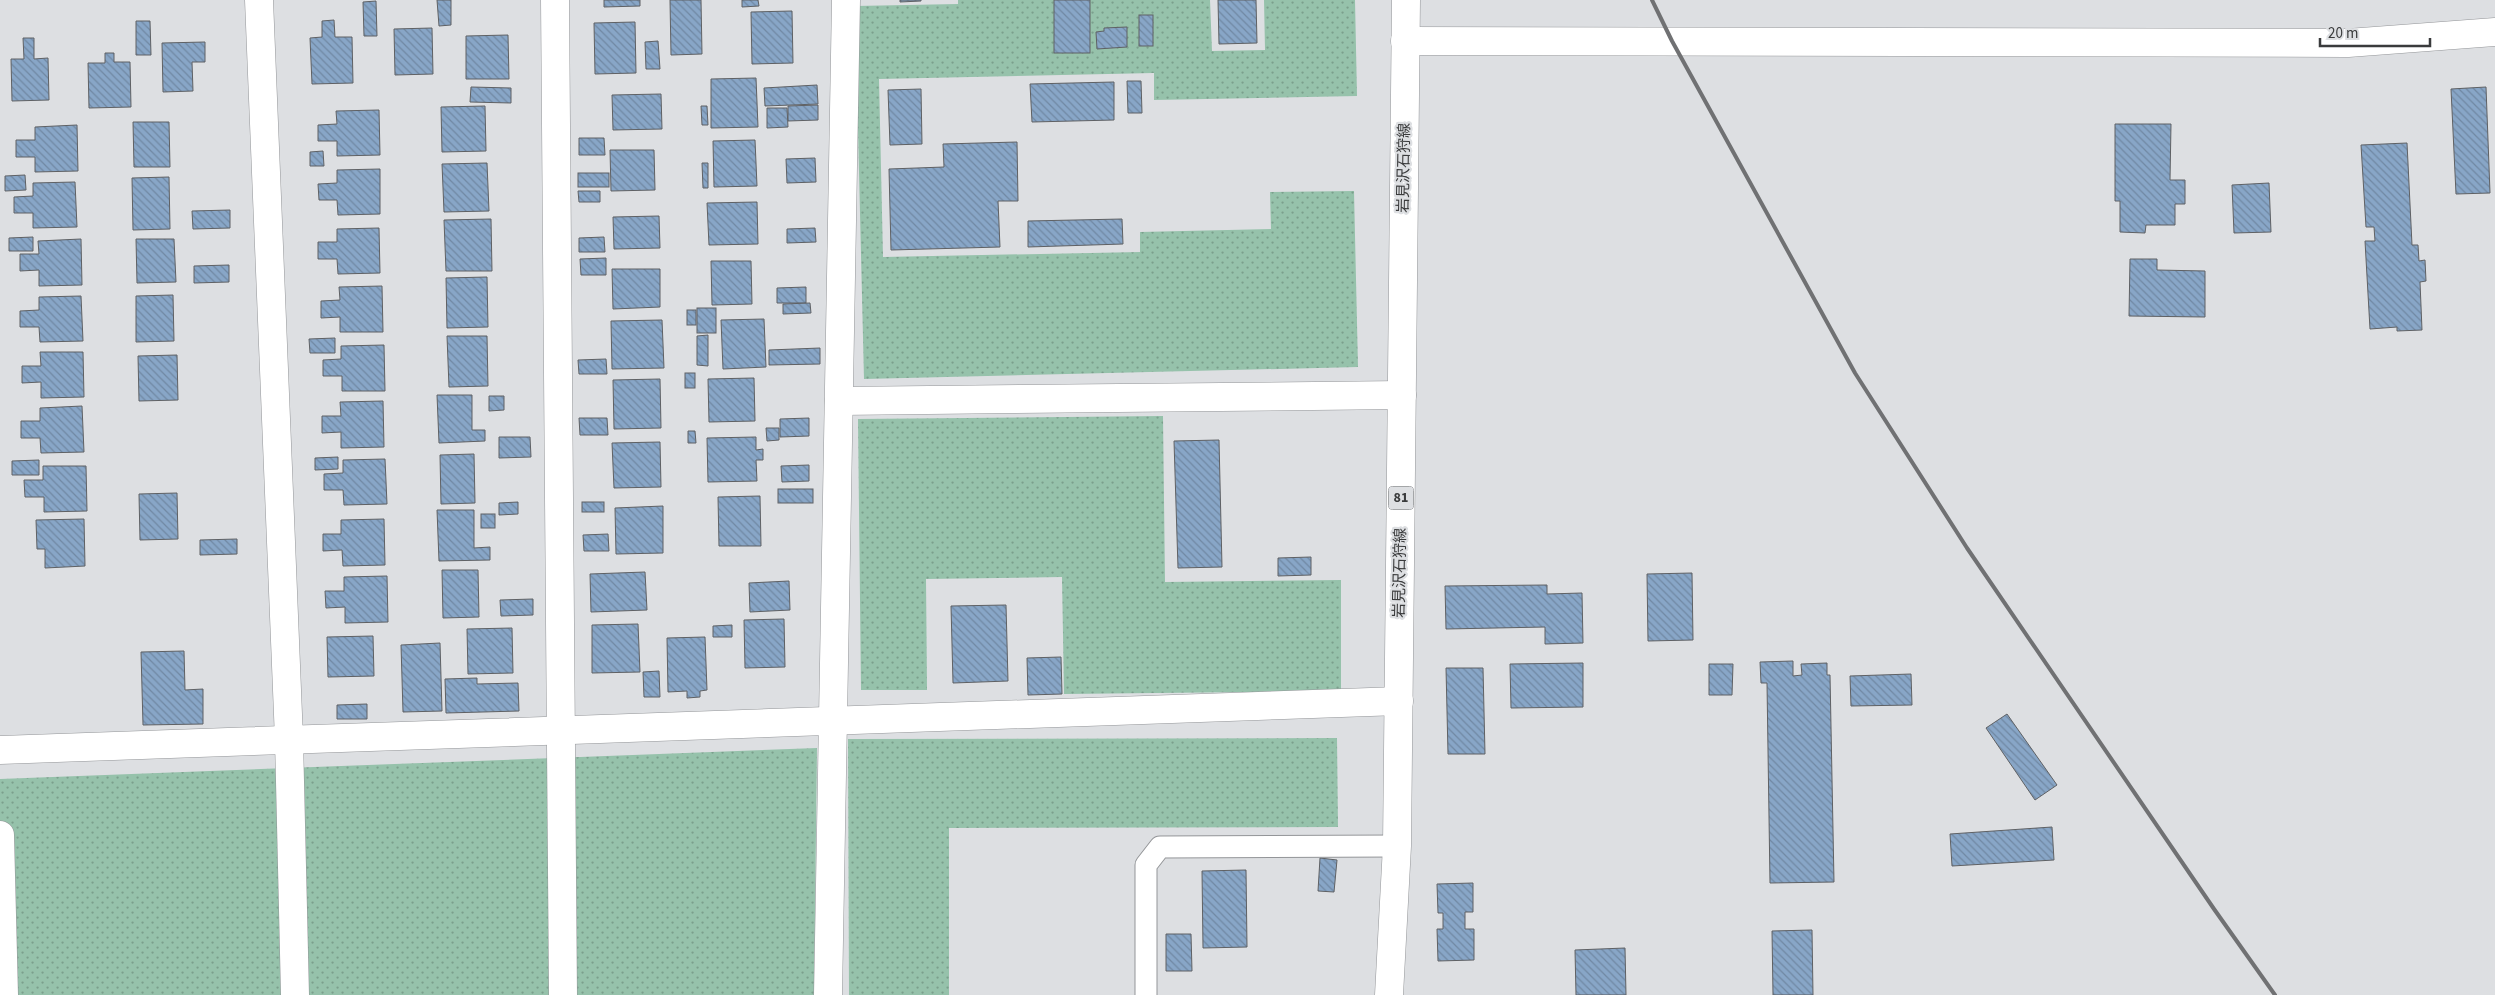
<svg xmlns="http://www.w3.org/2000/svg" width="2495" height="995" font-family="'Source Sans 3','Noto Sans JP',sans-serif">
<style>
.grass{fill:url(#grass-dots)}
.building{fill:url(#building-back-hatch);stroke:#5f6164}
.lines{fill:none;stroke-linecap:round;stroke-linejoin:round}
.service-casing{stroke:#939598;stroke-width:23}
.minor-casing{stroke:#939598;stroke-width:29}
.primary-casing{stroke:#939598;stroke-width:29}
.service{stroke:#fff;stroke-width:21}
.minor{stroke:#fff;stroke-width:28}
.primary{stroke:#fff;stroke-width:28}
.rail{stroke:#707173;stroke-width:4}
.labels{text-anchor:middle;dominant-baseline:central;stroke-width:4.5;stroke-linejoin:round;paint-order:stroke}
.shield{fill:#dddfe2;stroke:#6b6c6e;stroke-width:1}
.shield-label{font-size:14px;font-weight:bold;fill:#3a3b3c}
.street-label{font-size:15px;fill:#3a3b3c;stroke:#dddfe2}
</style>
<defs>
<pattern id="grass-dots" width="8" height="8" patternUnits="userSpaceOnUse" patternTransform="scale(1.25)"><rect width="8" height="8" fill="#96c2ab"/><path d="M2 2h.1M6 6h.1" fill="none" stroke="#7b9f8c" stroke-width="1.8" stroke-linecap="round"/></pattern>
<pattern id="building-back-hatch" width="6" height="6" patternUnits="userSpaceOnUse" patternTransform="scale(1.25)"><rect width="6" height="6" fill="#88a6c7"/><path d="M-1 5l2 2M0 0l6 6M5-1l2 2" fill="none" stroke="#7088a3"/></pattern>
</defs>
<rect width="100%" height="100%" fill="#dddfe2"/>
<!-- grass -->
<g class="grass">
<polygon points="958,0 1210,0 1212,51 1265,50 1264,0 1355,0 1357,96 1154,100 1154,73 879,79 883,257 1140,252 1140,232 1271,229 1270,192 1354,191 1358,367 864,379 855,6 958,4"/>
<polygon points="1163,416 1165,582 1341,580 1341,691 1064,694 1062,577 926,579 927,690 861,690 858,419"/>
<polygon points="1337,738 1338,827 949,828 949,995 849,995 848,739"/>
<polygon points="817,748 814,995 0,995 0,779"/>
</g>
<!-- building -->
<g class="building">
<polygon points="437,0 451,0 451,25 439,26"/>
<polygon points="604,0 640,0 640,6 604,7"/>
<polygon points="670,0 701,0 702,54 671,55"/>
<polygon points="742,0 758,0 759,6 742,7"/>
<polygon points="900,0 921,0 921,1 900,2"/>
<rect x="1054" y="0" width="36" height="53"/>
<polygon points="1218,0 1256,0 1257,43 1219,44"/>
<polygon points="376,1 377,36 364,36 363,2"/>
<polygon points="792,11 793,63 752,64 751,12"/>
<rect x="1139" y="15" width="14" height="31"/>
<polygon points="334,20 335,37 352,37 353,83 312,84 310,38 322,37 322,21"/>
<polygon points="136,21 150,21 151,55 136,55"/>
<polygon points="635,22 636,73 595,74 594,23"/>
<polygon points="1127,27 1127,47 1097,49 1096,32 1104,31 1104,28"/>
<polygon points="432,28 433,74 395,75 394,29"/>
<polygon points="508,35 509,79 466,79 466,36"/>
<polygon points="23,38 34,38 34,59 48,58 49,100 12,101 11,59 24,59"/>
<polygon points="658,41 660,69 646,69 645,42"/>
<polygon points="205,42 205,62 192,62 193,91 163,92 162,43"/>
<polygon points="105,53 114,53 114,62 130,62 131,107 89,108 88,63 105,63"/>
<polygon points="756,78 758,127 711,128 711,79"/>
<polygon points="1127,81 1141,81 1142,113 1128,113"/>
<polygon points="1114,82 1114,120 1032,122 1030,84"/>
<polygon points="817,85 818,104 765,106 764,88"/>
<polygon points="471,87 511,88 511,103 470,102"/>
<polygon points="2486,87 2490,193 2456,194 2451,89"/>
<polygon points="921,89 922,144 890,145 888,90"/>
<polygon points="661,94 662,129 613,130 612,95"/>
<polygon points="818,105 818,120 788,121 788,106"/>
<polygon points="485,106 486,151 442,152 441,107"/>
<polygon points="701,106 707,106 708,125 702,125"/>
<polygon points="767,108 787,108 788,127 767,128"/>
<polygon points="379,110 380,155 337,156 337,141 318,141 318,125 337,124 336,111"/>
<polygon points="133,122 169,122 170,167 134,167"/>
<polygon points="2115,124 2171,124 2170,180 2185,180 2185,204 2175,204 2175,225 2146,225 2145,233 2120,232 2120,201 2115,201"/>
<polygon points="77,125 78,171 35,172 35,157 16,157 16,140 35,140 35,127"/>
<polygon points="579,138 604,138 605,155 579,155"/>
<polygon points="755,140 757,186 714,187 713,141"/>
<polygon points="1017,142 1018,201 998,201 1000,247 891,250 889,169 944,167 943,144"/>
<polygon points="2407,143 2412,245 2418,245 2419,261 2425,260 2426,281 2420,282 2422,330 2397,331 2397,327 2370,329 2365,241 2375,241 2374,227 2366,227 2361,145"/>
<polygon points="610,150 654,150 655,190 611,191"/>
<polygon points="323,151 324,166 310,166 310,152"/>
<polygon points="815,158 816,182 787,183 786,159"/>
<polygon points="487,163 489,211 444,212 442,164"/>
<polygon points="702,163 708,163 708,188 703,188"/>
<polygon points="380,169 380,214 338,215 337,200 319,200 318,184 337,183 337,170"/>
<rect x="578" y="173" width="31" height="14"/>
<polygon points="25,175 26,190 5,191 5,176"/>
<polygon points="169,177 170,229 133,230 132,178"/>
<polygon points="75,182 77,227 33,228 33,213 14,213 14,197 33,196 33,183"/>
<polygon points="2269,183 2271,232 2234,233 2232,185"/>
<polygon points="578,191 600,191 600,202 579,202"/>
<polygon points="757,202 758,244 709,245 707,203"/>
<polygon points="230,210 230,228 193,229 192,211"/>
<polygon points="659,216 660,248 614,249 613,217"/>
<polygon points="491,219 492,271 446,271 444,220"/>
<polygon points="1122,219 1123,244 1028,247 1028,221"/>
<polygon points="379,228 380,273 338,274 337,259 318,259 318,242 337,242 337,229"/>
<polygon points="815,228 816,242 787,243 787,229"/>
<polygon points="33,237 33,251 9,251 9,238"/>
<polygon points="604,237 605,252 579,252 579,238"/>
<polygon points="81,239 82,285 39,286 39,270 20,271 20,254 39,254 38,241"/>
<polygon points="136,239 174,239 176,282 137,283"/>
<polygon points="606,258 606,275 581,275 580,259"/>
<polygon points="2130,259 2157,259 2157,270 2205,271 2205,317 2129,316"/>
<polygon points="711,261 751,261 752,304 712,305"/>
<polygon points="229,265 229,282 194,283 194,266"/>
<polygon points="612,269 660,269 660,307 613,309"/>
<polygon points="487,277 488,327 447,328 446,278"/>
<polygon points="382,286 383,332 340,332 340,317 321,318 321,301 340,300 339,287"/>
<polygon points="806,287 806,303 777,303 777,288"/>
<polygon points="173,295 174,341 136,342 136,296"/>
<polygon points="81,296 83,341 40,342 39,327 20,327 20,311 39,310 39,297"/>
<polygon points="810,303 811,313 783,314 783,304"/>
<rect x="697" y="308" width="19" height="25"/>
<rect x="687" y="310" width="9" height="15"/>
<polygon points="764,319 766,367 723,369 721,320"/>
<polygon points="662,320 664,368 612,369 611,321"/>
<polygon points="708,335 708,366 697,365 697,336"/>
<polygon points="447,336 487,336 488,386 449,387"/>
<polygon points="335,338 335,353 310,353 309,339"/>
<polygon points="384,345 385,391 342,391 342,376 323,376 323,360 341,359 341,346"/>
<polygon points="820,348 820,364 769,365 769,350"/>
<polygon points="40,352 83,352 84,397 41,398 41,382 22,383 22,366 41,366"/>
<polygon points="177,355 178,400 139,401 138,356"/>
<polygon points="606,359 607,374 579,374 578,360"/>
<rect x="685" y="373" width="10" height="15"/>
<polygon points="754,378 755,421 709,422 708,379"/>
<polygon points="660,379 661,428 614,429 613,380"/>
<polygon points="437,395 472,395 472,430 485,430 485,441 439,443"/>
<polygon points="489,396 504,396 504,410 489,411"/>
<polygon points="383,401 384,447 341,448 341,432 322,433 322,416 341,416 340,402"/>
<polygon points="82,406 84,452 41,453 40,438 21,438 21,421 40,421 40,408"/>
<polygon points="579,418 607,418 608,435 580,435"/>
<polygon points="809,418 809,436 780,437 780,419"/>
<polygon points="766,428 779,428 779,440 767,441"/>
<polygon points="688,431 695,431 696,443 688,443"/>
<polygon points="499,437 530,437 531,457 499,458"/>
<polygon points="756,437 756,450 763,449 763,460 756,460 757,481 708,482 707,438"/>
<polygon points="1219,440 1222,567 1178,568 1174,441"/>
<polygon points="660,442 661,487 614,488 612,443"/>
<polygon points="474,454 475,503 441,504 440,455"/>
<polygon points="338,457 338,469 315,470 315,458"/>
<polygon points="385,459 387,504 344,505 343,490 324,490 324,474 343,473 343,460"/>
<polygon points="39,460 39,475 12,475 12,461"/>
<polygon points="809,465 809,481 782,482 781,466"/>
<polygon points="43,466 86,466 87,511 44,512 44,497 25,497 24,480 43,480"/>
<rect x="778" y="489" width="35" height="14"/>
<polygon points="177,493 178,539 140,540 139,494"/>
<polygon points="760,496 761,546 719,546 718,497"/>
<polygon points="518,502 518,514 499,515 499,503"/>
<rect x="582" y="502" width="22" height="10"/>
<polygon points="663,506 663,553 616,554 615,508"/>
<polygon points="437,510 474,510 474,548 490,547 490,560 439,561"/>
<rect x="481" y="514" width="14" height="14"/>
<polygon points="84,519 85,566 45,568 45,549 37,549 36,520"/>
<polygon points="384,519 385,565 343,566 342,550 323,551 323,534 341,534 341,520"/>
<polygon points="608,534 609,551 584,551 583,535"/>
<polygon points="237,539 237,554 200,555 200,540"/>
<polygon points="1311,557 1311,575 1278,576 1278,558"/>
<polygon points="442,570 478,570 479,617 443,618"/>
<polygon points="645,572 647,610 591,612 590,574"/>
<polygon points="1692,573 1693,640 1648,641 1647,574"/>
<polygon points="387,576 388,622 345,623 345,607 326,608 325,591 344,591 344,577"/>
<polygon points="789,581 790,610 750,612 749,583"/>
<polygon points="1547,585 1547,594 1582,593 1583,643 1545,644 1545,627 1446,629 1445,586"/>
<polygon points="533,599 533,615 501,616 500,600"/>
<polygon points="1006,605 1008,681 953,683 951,606"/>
<polygon points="784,619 785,667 745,668 744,620"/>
<polygon points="638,624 640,672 592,673 592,625"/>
<polygon points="732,625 732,637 713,637 713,626"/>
<polygon points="512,628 513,673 468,674 467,629"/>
<polygon points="373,636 374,676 328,677 327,637"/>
<polygon points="705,637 707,690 700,691 700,697 687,698 687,691 668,692 667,638"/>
<polygon points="440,643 442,711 403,712 401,645"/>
<polygon points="184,651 185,690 203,689 203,724 143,725 141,652"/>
<polygon points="1061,657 1062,694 1028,695 1027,658"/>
<polygon points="1793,661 1793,676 1802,675 1801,664 1827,663 1827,675 1830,675 1834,882 1770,883 1767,683 1761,683 1760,662"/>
<polygon points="1583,663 1583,707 1511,708 1510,664"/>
<polygon points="1709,664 1733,664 1732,695 1709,695"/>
<polygon points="1446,668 1483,668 1485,754 1448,754"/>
<polygon points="659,671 660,697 644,697 643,672"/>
<polygon points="1911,674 1912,705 1851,706 1850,676"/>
<polygon points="477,678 477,684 518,683 519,711 446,713 445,679"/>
<polygon points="367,704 367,719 337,719 337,705"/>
<polygon points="2007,714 2057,785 2035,800 1986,728"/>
<polygon points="2052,827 2054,860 1952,866 1950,834"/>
<polygon points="1320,858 1337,860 1334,892 1318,891"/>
<polygon points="1246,870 1247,947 1203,948 1202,871"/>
<polygon points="1473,883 1473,912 1465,912 1465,929 1474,929 1474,960 1438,961 1437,929 1443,929 1443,913 1438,913 1437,884"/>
<polygon points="1812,930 1813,995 1773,995 1772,931"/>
<polygon points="1166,934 1191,934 1192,971 1166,971"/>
<polygon points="1625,948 1626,995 1576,995 1575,950"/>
</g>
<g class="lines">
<!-- service casing -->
<g class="service-casing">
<polyline id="service" points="1146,995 1146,865 1160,847 1397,846"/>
</g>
<!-- minor casing -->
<g class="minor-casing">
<g id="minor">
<polyline points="259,0 289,739 295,995"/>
<polyline points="555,0 563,995"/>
<polyline points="1405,41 2348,43 2495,32"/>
<polyline points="839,401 1402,395"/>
<polyline points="0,750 1399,701"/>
<polyline points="0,835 4,995"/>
<polyline points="828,995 846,0"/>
</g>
</g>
<!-- primary casing -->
<g class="primary-casing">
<polyline id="primary" points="1389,995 1397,846 1406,0"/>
</g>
<!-- service -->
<use href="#service" class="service"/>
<!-- minor -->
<use href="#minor" class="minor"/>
<!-- primary -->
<use href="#primary" class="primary"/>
<!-- rail -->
<polyline class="rail" points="1652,0 1672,41 1855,373 1967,548 2214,909 2275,995"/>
</g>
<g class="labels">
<!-- shield labels -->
<rect class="shield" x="1388.5" y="486.5" width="25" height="23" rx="4"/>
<g class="shield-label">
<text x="1401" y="498">81</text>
</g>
<!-- street labels -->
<g class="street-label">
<text transform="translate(1404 168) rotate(-89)">岩見沢石狩線</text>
<text transform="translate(1400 573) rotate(-89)">岩見沢石狩線</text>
</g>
</g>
<!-- scale -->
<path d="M2320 38v8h110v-8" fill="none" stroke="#3a3b3c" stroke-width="2.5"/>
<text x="2328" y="38" font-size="15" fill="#3a3b3c" stroke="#dddfe2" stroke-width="4" paint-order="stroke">20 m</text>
</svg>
